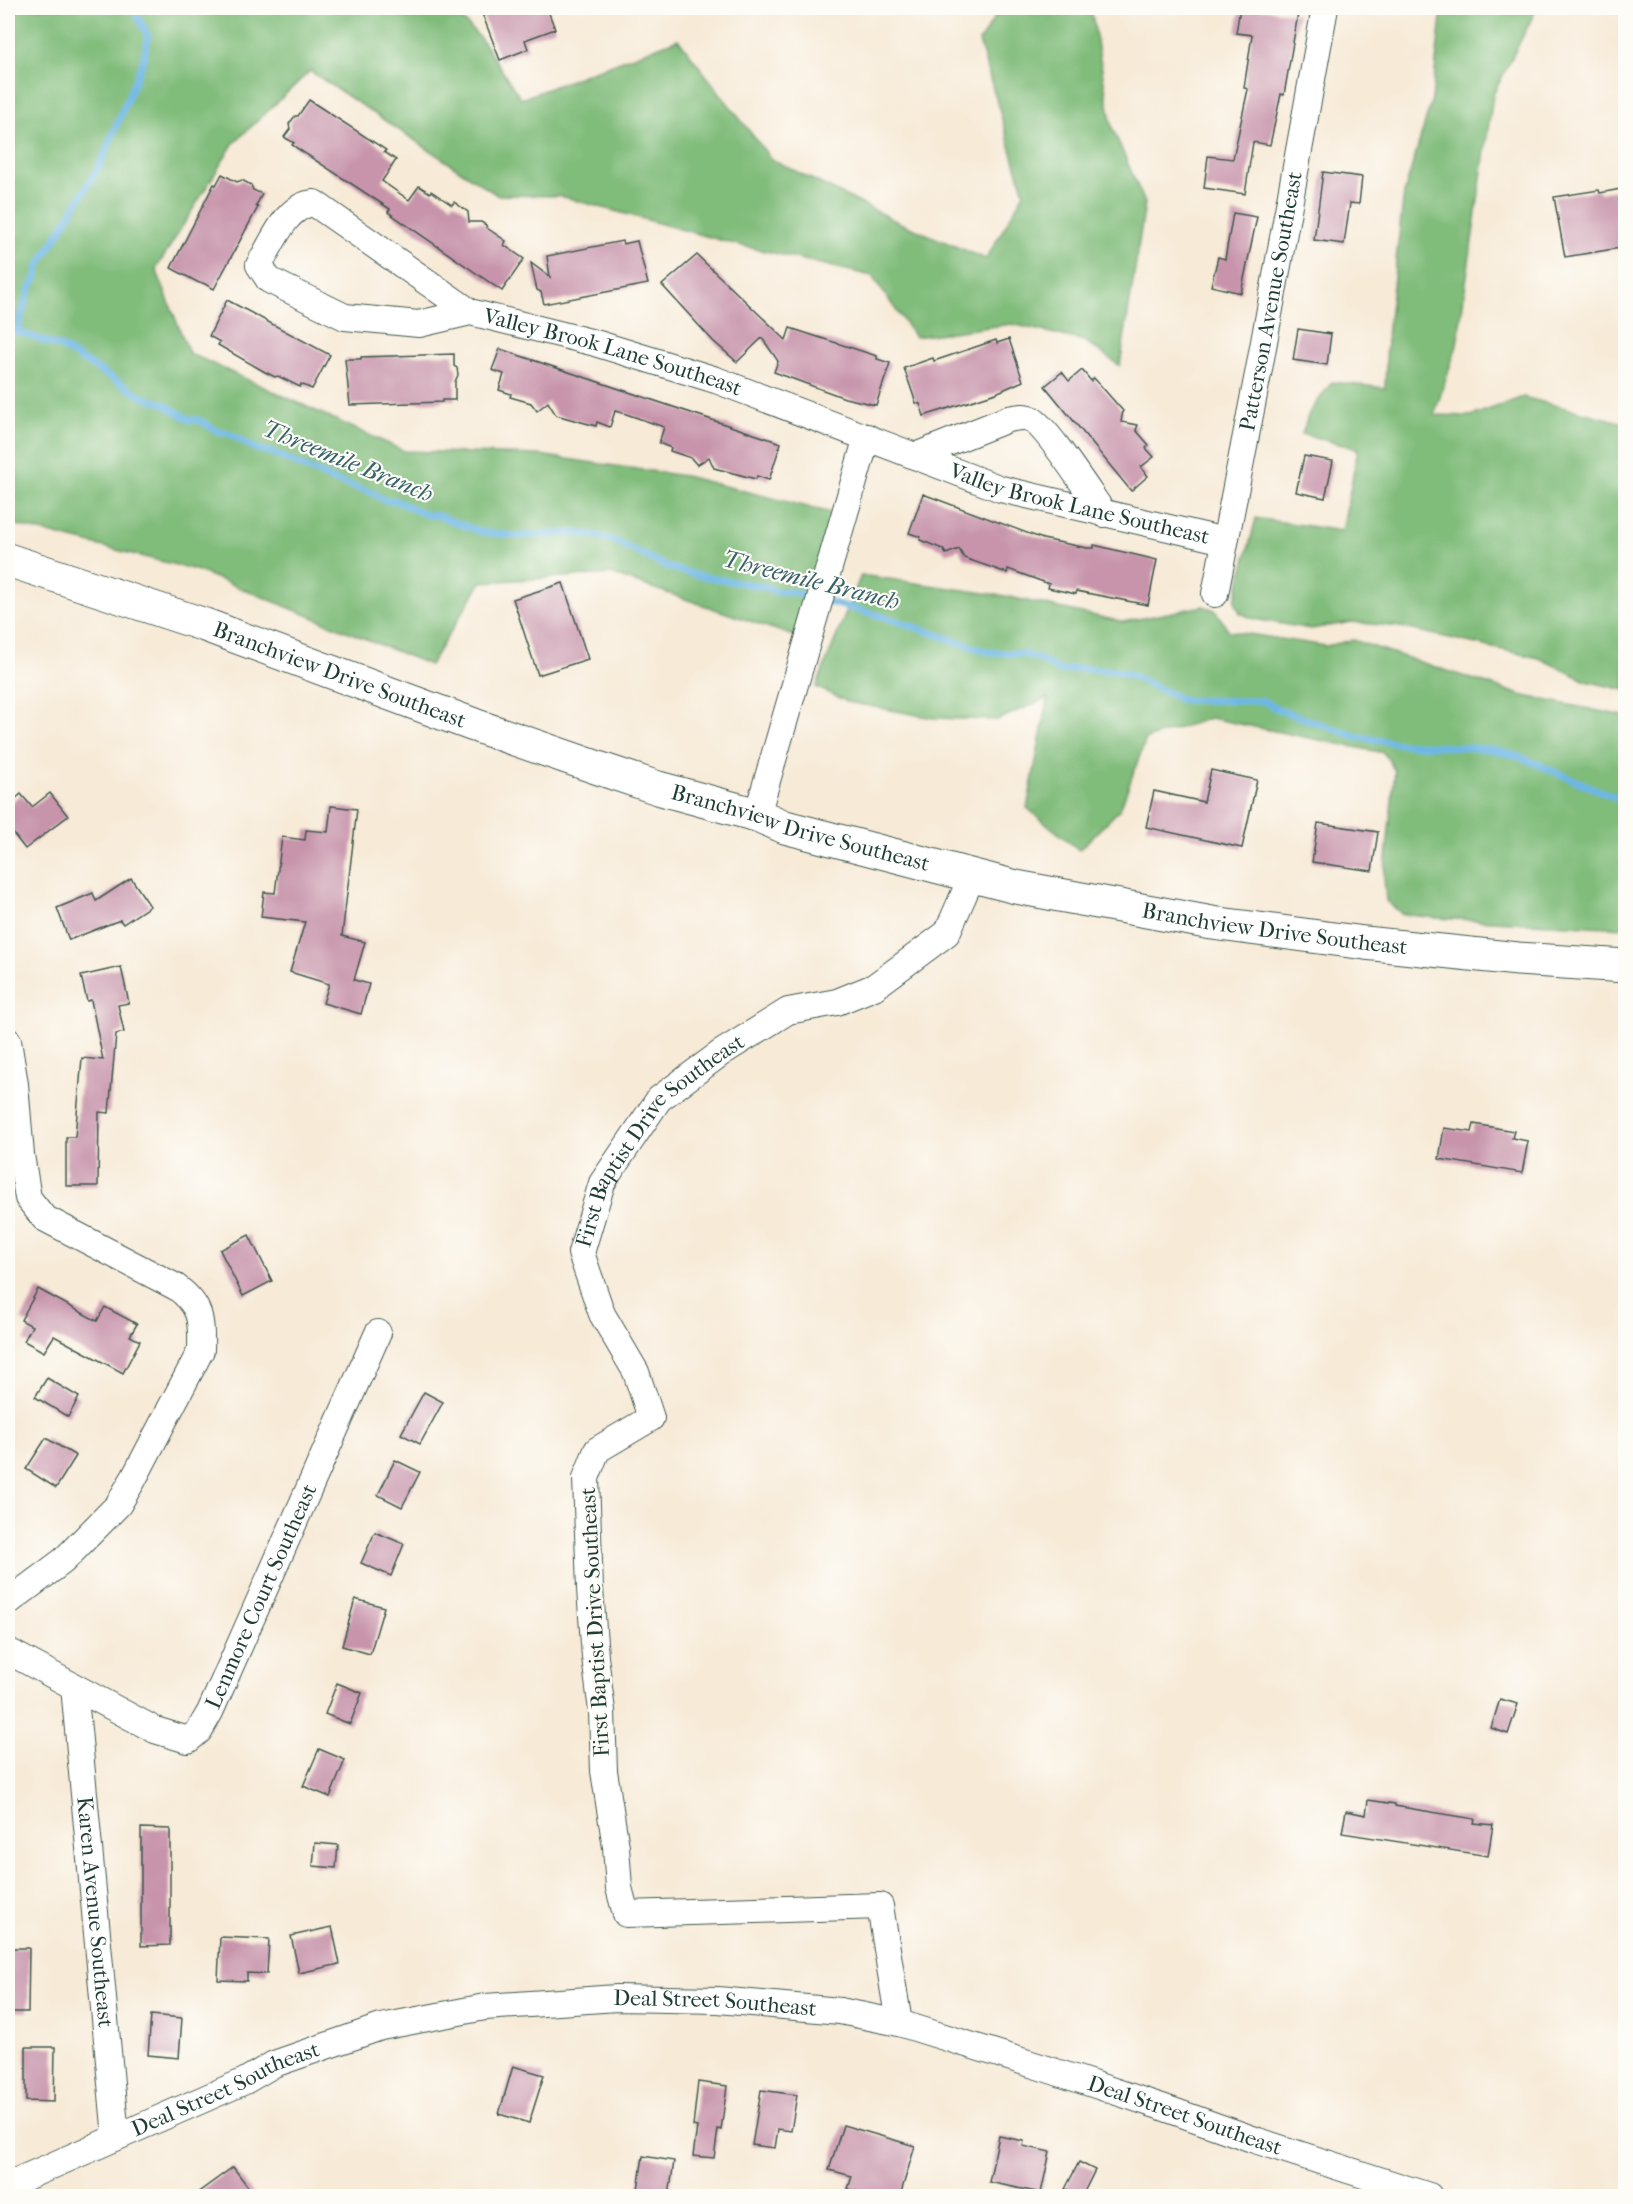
<svg xmlns="http://www.w3.org/2000/svg" width="1633" height="2204" font-family="'IM FELL French Canon',serif">
<style>
.forest{fill:#80bc7a;stroke:#507c57;stroke-width:1.5}
.lines{fill:none;stroke-linecap:round;stroke-linejoin:round}
.stream{stroke:#6db7e6;stroke-width:7}
.building{fill:#c794ab}
.minor-casing{stroke:#3f574c;stroke-width:28}
.primary-casing{stroke:#3f574c;stroke-width:35}
.minor{stroke:#fff;stroke-width:26}
.primary{stroke:#fff;stroke-width:33}
.labels{text-anchor:middle;dominant-baseline:central;stroke-width:4.5;stroke-linejoin:round;paint-order:stroke}
.street-label{font-size:22px;fill:#1f3d34;stroke:#fdfcf7}
.water-label{font-size:24px;font-style:italic;fill:#366269;stroke:#fdfcf7}
</style>
<rect width="100%" height="100%" fill="#fdfcf7"/>
<filter id="ink" filterUnits="userSpaceOnUse"><feTurbulence type="fractalNoise" baseFrequency=".0167" numOctaves="2"/><feDisplacementMap in="SourceGraphic" scale="12" xChannelSelector="R" yChannelSelector="G"/><feConvolveMatrix kernelMatrix="1 2 1 2 8 2 1 2 1" color-interpolation-filters="sRGB"/></filter>
<filter id="wash" filterUnits="userSpaceOnUse"><feTurbulence type="fractalNoise" baseFrequency=".008" numOctaves="4" result="noise"/><feDisplacementMap in="SourceGraphic" scale="24" xChannelSelector="R" yChannelSelector="G"/><feGaussianBlur stdDeviation="1.35" result="paint"/><feColorMatrix in="noise" values="0 0 0 0 0 0 0 0 0 0 0 0 0 0 0 0 0 1.4 0 .05"/><feComposite in="paint" operator="in"/></filter>
<g filter="url(#wash)">
<rect width="100%" height="100%" fill="#f7ead7"/>
<!-- forest -->
<g class="forest">
<polygon points="8,8 452,8 481,39 521,99 678,39 771,159 900,223 986,259 1024,193 979,41 1001,8 1091,8 1112,127 1145,203 1120,366 1085,341 1012,324 915,337 872,276 731,243 560,196 497,195 310,71 233,144 156,269 189,353 404,451 539,455 685,476 836,514 797,637 611,574 481,582 430,665 196,570 8,523"/>
<polygon points="1442,8 1537,8 1493,95 1457,345 1434,415 1471,416 1523,397 1625,423 1625,690 1586,681 1539,658 1400,627 1352,622 1311,629 1254,619 1240,613 1235,601 1256,518 1342,531 1358,449 1302,434 1309,413 1332,382 1385,388 1387,336 1404,193 1432,99"/>
<polygon points="861,575 1005,596 1123,622 1203,606 1215,610 1229,631 1326,646 1353,640 1524,696 1625,716 1625,928 1436,918 1402,914 1386,901 1384,878 1395,771 1384,753 1210,718 1146,739 1120,809 1079,850 1027,808 1048,698 997,720 933,718 848,702 816,687"/>
</g>
<g class="lines">
<!-- stream -->
<g class="stream">
<polyline points="17,331 29,290 37,276 38,267 100,165 143,61 148,36 133,8"/>
<polyline points="8,336 17,331 61,347 143,397 164,404 190,420 199,420 219,432 228,433 256,449 270,452 338,482 371,492 386,501 394,500 427,515 436,515 481,532 516,536 573,533 599,536 615,541 668,567 700,576 767,587 774,591 792,592 888,618 988,652 1024,654 1039,659 1060,671 1080,668 1115,671 1131,675 1182,700 1264,701 1277,709 1358,737 1402,744 1490,749 1518,756 1614,797 1626,800"/>
</g>
</g>
<g id="blocks">
<!-- building -->
<g class="building">
<polygon points="480,8 547,8 555,29 525,40 528,49 500,60"/>
<polygon points="1240,8 1256,8 1298,14 1284,95 1281,94 1270,145 1253,142 1245,194 1204,188 1208,156 1233,159 1248,89 1244,88 1252,35 1236,33"/>
<polygon points="309,100 386,150 384,152 396,160 382,181 409,200 419,186 430,193 431,191 452,205 454,202 468,212 469,222 481,222 486,225 487,228 506,241 504,245 524,259 502,291 388,212 390,209 292,145 294,143 284,137 290,129 289,124 295,116 298,116"/>
<polygon points="1323,172 1362,177 1359,204 1350,203 1344,244 1314,240"/>
<polygon points="222,174 237,182 242,180 251,185 253,190 262,194 256,206 258,207 214,289 203,283 199,283 171,268 214,184 216,185"/>
<polygon points="1626,188 1626,247 1565,257 1554,197 1599,190 1600,193"/>
<polygon points="1233,213 1257,217 1241,293 1211,286 1218,257 1225,259"/>
<polygon points="622,241 623,244 637,241 648,284 544,304 541,292 537,290 531,263 550,277 547,256"/>
<polygon points="697,255 786,340 790,328 877,356 877,359 890,363 876,405 845,398 774,372 778,361 762,338 737,362 713,341 662,285"/>
<polygon points="227,300 330,355 312,389 301,384 300,387 278,376 275,377 265,372 218,345 220,342 209,336"/>
<polygon points="1298,329 1331,334 1327,365 1293,360"/>
<polygon points="1009,339 1023,381 996,393 924,416 920,404 916,403 904,368 933,358 934,361 996,340 997,343"/>
<polygon points="500,349 781,443 769,480 757,476 756,479 714,468 709,457 697,465 691,458 670,451 671,448 659,443 664,427 626,414 615,411 610,427 597,422 596,426 556,415 548,402 537,411 531,403 510,397 511,394 499,390 504,374 492,370"/>
<polygon points="454,354 454,366 457,368 458,375 455,382 455,400 442,400 442,402 350,405 345,359 361,359 361,357"/>
<polygon points="1082,370 1091,381 1094,378 1123,411 1121,422 1138,425 1136,430 1149,445 1146,448 1154,457 1141,467 1148,476 1131,491 1045,386 1062,372 1069,381"/>
<polygon points="1304,456 1333,461 1325,498 1296,492"/>
<polygon points="923,494 1043,539 1087,548 1094,548 1094,545 1157,560 1148,605 1076,591 1076,594 1048,588 1049,584 1008,569 1007,573 964,558 959,549 946,554 943,549 920,540 921,537 909,533"/>
<polygon points="563,583 588,659 538,675 513,599"/>
<polygon points="1211,770 1257,780 1242,848 1146,827 1154,791 1204,802"/>
<polygon points="50,793 68,816 25,849 8,827 8,805 21,794 32,807"/>
<polygon points="331,806 357,809 342,936 365,942 354,980 369,984 361,1014 323,1003 329,984 290,972 305,922 261,917 264,892 275,893 282,837 305,840 306,830 328,832"/>
<polygon points="1318,823 1378,832 1372,871 1312,862"/>
<polygon points="131,878 150,906 123,924 120,920 69,940 57,908 93,893 96,901"/>
<polygon points="121,967 129,1003 118,1005 124,1032 116,1034 109,1113 99,1112 98,1186 66,1186 66,1137 75,1137 82,1058 103,1060 91,1000 87,1001 81,976"/>
<polygon points="1474,1124 1514,1131 1512,1138 1528,1141 1522,1173 1439,1159 1444,1128 1472,1132"/>
<polygon points="249,1235 272,1281 243,1296 220,1250"/>
<polygon points="38,1289 97,1321 105,1307 137,1324 130,1336 140,1341 123,1373 54,1336 44,1352 24,1341 32,1326 21,1320"/>
<polygon points="47,1378 79,1397 68,1417 35,1397"/>
<polygon points="424,1392 443,1402 420,1444 401,1434"/>
<polygon points="46,1438 76,1456 56,1488 26,1469"/>
<polygon points="395,1460 420,1472 402,1507 378,1495"/>
<polygon points="375,1532 404,1544 391,1576 361,1563"/>
<polygon points="355,1599 384,1607 370,1654 342,1646"/>
<polygon points="337,1683 362,1693 350,1724 325,1714"/>
<polygon points="1500,1699 1518,1704 1508,1734 1491,1728"/>
<polygon points="319,1749 345,1760 330,1797 303,1786"/>
<polygon points="1368,1800 1395,1804 1395,1806 1475,1819 1474,1823 1493,1825 1488,1856 1342,1833 1346,1811 1366,1815"/>
<polygon points="141,1828 170,1829 170,1945 141,1946"/>
<polygon points="315,1843 338,1845 336,1868 313,1866"/>
<polygon points="332,1927 340,1964 299,1973 291,1936"/>
<polygon points="220,1937 269,1939 267,1974 247,1973 247,1981 218,1980"/>
<polygon points="8,1948 29,1948 28,2012 8,2012"/>
<polygon points="151,2015 182,2018 179,2058 148,2055"/>
<polygon points="26,2047 55,2047 54,2102 26,2101"/>
<polygon points="513,2066 544,2075 529,2123 499,2114"/>
<polygon points="698,2082 727,2086 721,2130 718,2129 714,2158 693,2156 697,2127 693,2126"/>
<polygon points="761,2090 797,2095 791,2131 778,2129 775,2148 752,2145"/>
<polygon points="843,2125 915,2146 900,2196 873,2196 848,2189 852,2176 829,2170"/>
<polygon points="999,2136 1024,2141 1023,2146 1050,2152 1041,2193 989,2182"/>
<polygon points="643,2156 674,2161 669,2196 637,2196"/>
<polygon points="1079,2162 1095,2170 1082,2196 1065,2189"/>
<polygon points="233,2167 255,2196 193,2196"/>
</g>
</g>
</g>
<g filter="url(#ink)">
<use href="#blocks" fill-opacity="0" stroke="#3f574c" stroke-width="1.5"/>
<g class="lines">
<!-- minor casing -->
<g class="minor-casing">
<g id="minor">
<path id="s1" d="M470,312l-156,-109c-28,2 -41,39 -55,62l10,15 76,37 74,7 51,-12 125,31 121,37 285,109 224,52"/>
<path d="M915,456l93,-37c7,-1 16,-4 23,0 16,8 60,77 73,95"/>
<path id="s2" d="M1215,594l44,-225 66,-361"/>
<polyline points="757,815 867,437"/>
<path d="M8,1041l7,43 6,71 7,43 16,20 132,69c25,18 26,33 25,63l-67,128 -16,27 -55,56 -55,41"/>
<path id="s3" d="M8,1651l147,79 33,10 11,-9 11,-19 168,-379"/>
<path id="s4" d="M74,1687l42,450"/>
<path id="s5" d="M899,2023l-19,-117 -254,8 -7,-26 -3,-41 -12,-76 -2,-60 -7,-54 -5,-68 -4,-111 11,-28 54,-32 -15,-46 -34,-58 -21,-61 21,-70 57,-84 62,-46 67,-42 49,-9 37,-15 73,-54 25,-57"/>
<path id="s6" d="M8,2185l237,-104 29,-17 107,-37 104,-20 132,-9 101,2 122,11 59,12 148,46 115,38 96,34 171,55"/>
</g>
</g>
<!-- primary casing -->
<g class="primary-casing">
<g id="primary">
<path id="s7" d="M8,560l197,65 269,100 136,47 48,16 99,27 28,12 231,60 196,36 153,20 153,16 108,7"/>
</g>
</g>
<!-- minor -->
<use href="#minor" class="minor"/>
<!-- primary -->
<use href="#primary" class="primary"/>
</g>
</g>
<g class="labels">
<!-- street labels -->
<g class="street-label">
<text stroke="none"><textPath href="#s2" startOffset="298">Patterson Avenue Southeast</textPath></text>
<text stroke="none"><textPath href="#s1" startOffset="654">Valley Brook Lane Southeast</textPath></text>
<text stroke="none"><textPath href="#s1" startOffset="1146">Valley Brook Lane Southeast</textPath></text>
<text stroke="none"><textPath href="#s7" startOffset="351">Branchview Drive Southeast</textPath></text>
<text stroke="none"><textPath href="#s7" startOffset="837">Branchview Drive Southeast</textPath></text>
<text stroke="none"><textPath href="#s7" startOffset="1323">Branchview Drive Southeast</textPath></text>
<text stroke="none"><textPath href="#s5" startOffset="1226">First Baptist Drive Southeast</textPath></text>
<text stroke="none"><textPath href="#s3" startOffset="364">Lenmore Court Southeast</textPath></text>
<text transform="translate(595 1622) rotate(-93)">First Baptist Drive Southeast</text>
<text stroke="none"><textPath href="#s4" startOffset="226">Karen Avenue Southeast</textPath></text>
<text stroke="none"><textPath href="#s6" startOffset="742">Deal Street Southeast</textPath></text>
<text stroke="none"><textPath href="#s6" startOffset="238">Deal Street Southeast</textPath></text>
<text stroke="none"><textPath href="#s6" startOffset="1228">Deal Street Southeast</textPath></text>
</g>
<!-- water labels -->
<g class="water-label">
<text transform="translate(348 461) rotate(22)">Threemile Branch</text>
<text transform="translate(811 580) rotate(14)">Threemile Branch</text>
</g>
</g>
<!-- margin -->
<rect width="1633" height="2204" fill="none" stroke="#fdfcf7" stroke-width="30"/>
</svg>
